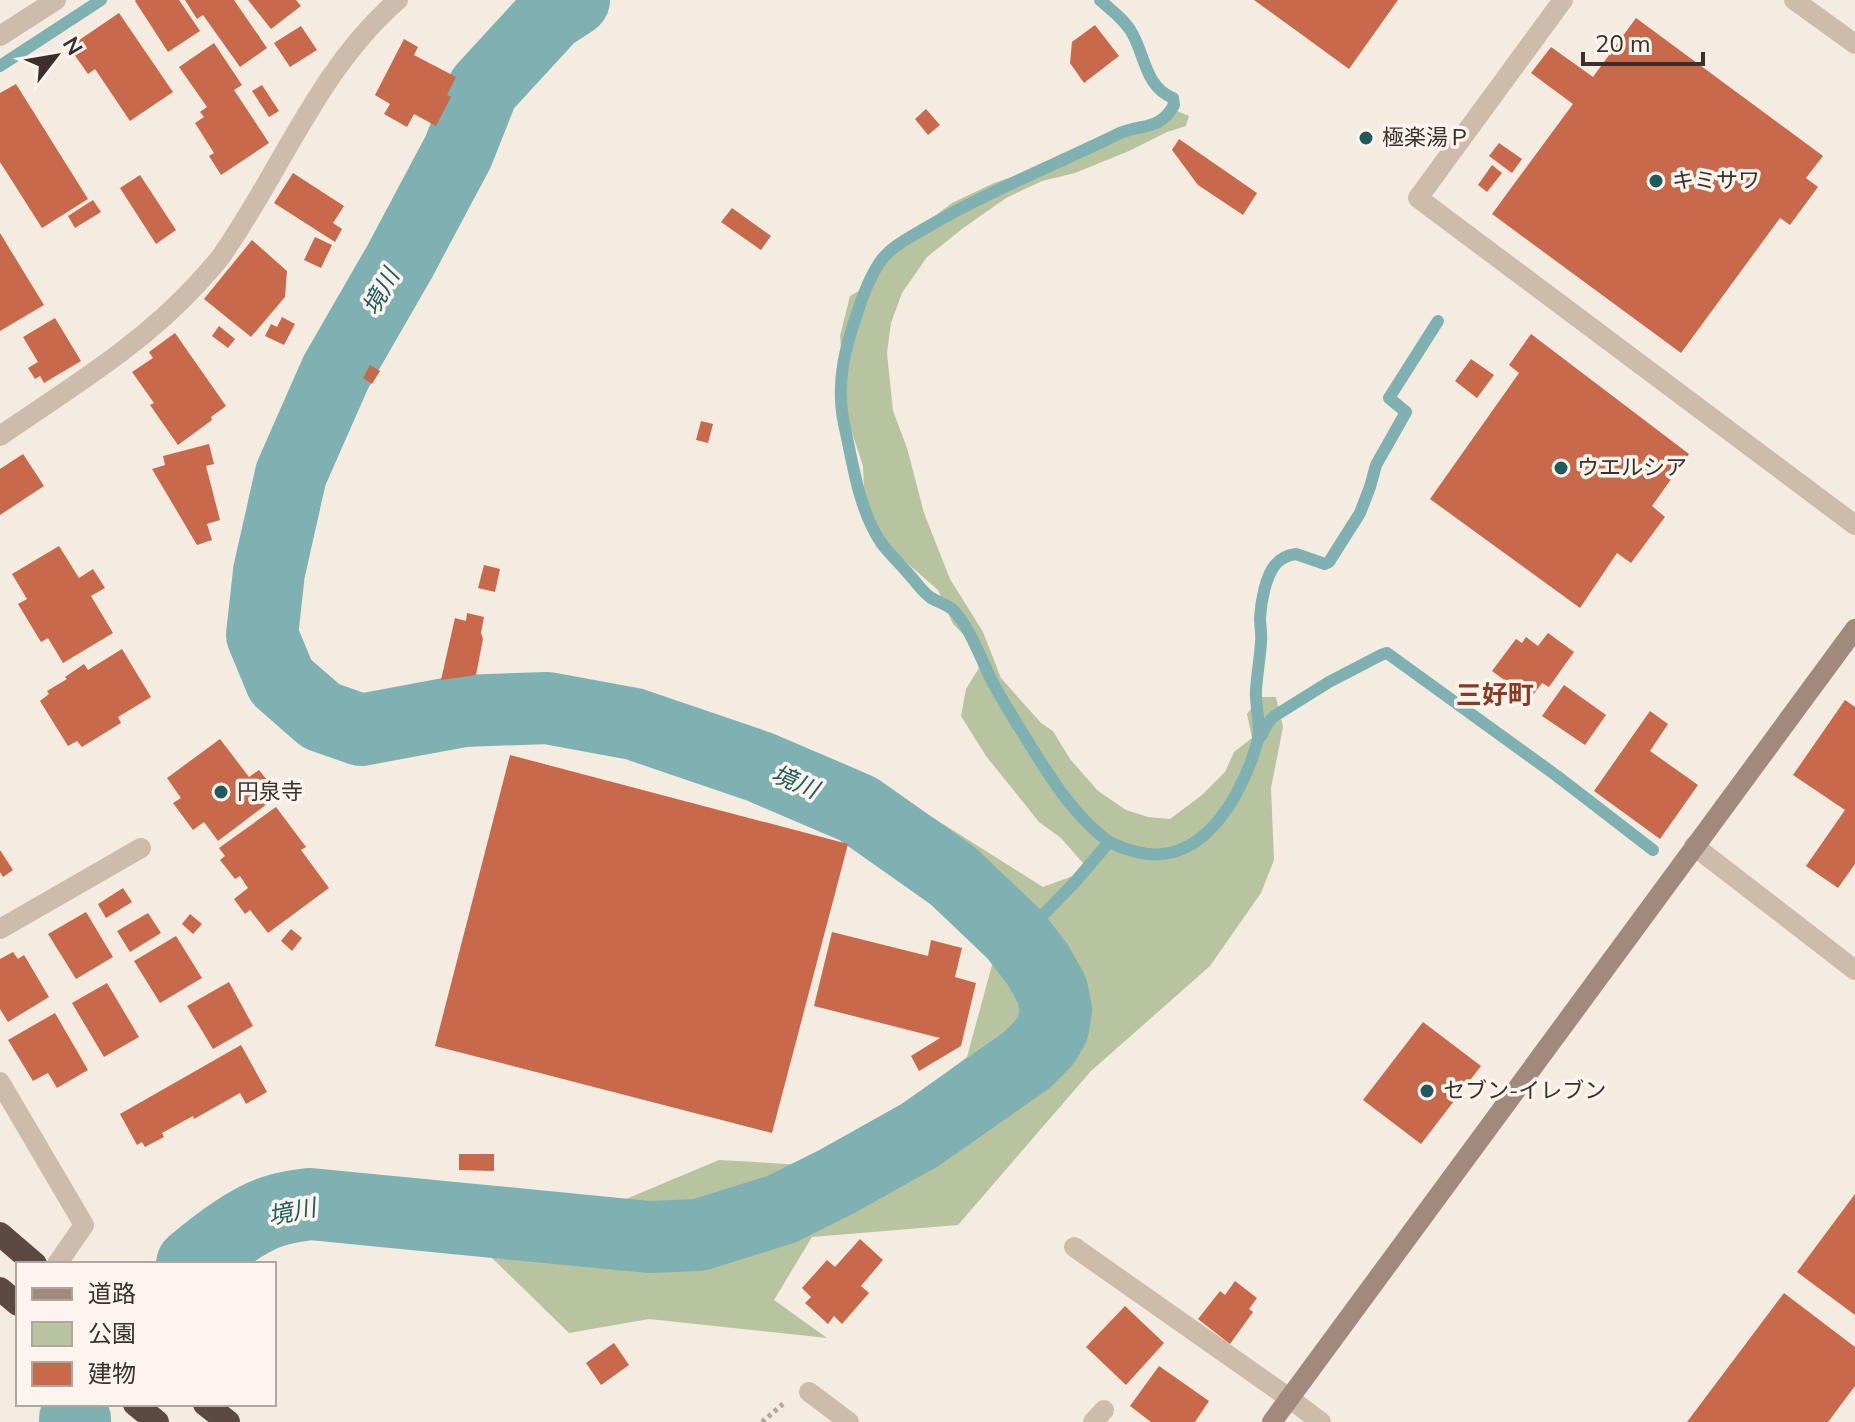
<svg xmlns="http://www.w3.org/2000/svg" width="1855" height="1422" font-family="'Nunito Sans','Noto Sans JP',sans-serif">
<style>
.green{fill:#b8c4a0}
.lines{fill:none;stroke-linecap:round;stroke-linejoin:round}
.stream{stroke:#7fb0b2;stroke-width:12}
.river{stroke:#7fb0b2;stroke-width:72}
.building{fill:#c8694b}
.path{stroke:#b9a596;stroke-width:5;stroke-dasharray:4 4;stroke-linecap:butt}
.lane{stroke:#cdbbac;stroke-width:20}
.street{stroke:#cdbbac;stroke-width:20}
.secondary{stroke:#a18a7d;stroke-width:20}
.highway{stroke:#5c4a42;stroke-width:24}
.poi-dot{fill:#1f5a5e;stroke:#fbf5ee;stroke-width:3}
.labels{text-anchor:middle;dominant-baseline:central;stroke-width:7;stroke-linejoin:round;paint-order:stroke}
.poi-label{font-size:22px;fill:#3b302b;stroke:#fbf5ee;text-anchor:start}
.water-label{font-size:24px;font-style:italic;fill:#1f5a5e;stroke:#fbf5ee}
.quarter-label{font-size:26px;font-weight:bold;fill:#8c3b22;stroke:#fbf5ee}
</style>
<rect width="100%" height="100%" fill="#f4ebe1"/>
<!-- green -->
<polygon class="green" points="1167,110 1175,110 1189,116 1186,126 1167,132 1129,151 1075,173 1042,181 1006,198 962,229 927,257 902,293 891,323 887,353 893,411 907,448 924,513 950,579 983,632 1001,678 1041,723 1053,731 1070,759 1098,791 1126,810 1148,817 1170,819 1202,795 1225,772 1234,752 1252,738 1247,714 1260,697 1276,697 1283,727 1271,788 1274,860 1261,893 1210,966 1091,1071 958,1225 812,1237 774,1300 827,1338 649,1319 569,1333 490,1256 719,1160 822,1166 967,1057 995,954 979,932 905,849 924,812 1043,887 1089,870 1061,838 1039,822 986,756 961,716 966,689 979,668 969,640 953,624 938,590 892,550 865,515 863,466 843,405 843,370 840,336 850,296 862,289 875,261 952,203 994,183 1052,163 1100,139 1129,131"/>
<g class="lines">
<!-- stream -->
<g class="stream">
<polyline points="0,66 101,0"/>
<polyline points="1261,736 1268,723 1273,717 1329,682 1381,655 1387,653 1557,776 1653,850"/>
<path d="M1109,842c15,7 36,14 53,12 47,-4 77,-58 91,-98 1,-5 4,-11 5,-17 3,-16 -3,-33 -2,-49 1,-16 4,-32 5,-48 1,-8 -1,-16 -1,-24 1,-16 5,-40 15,-53 5,-6 13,-10 21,-11l29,10 4,-2 31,-49 10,-26 6,-22 30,-53 -17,-14 49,-77"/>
<path d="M1015,935l31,-23 30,-31 33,-39c-36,-27 -59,-65 -82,-102 -13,-21 -26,-41 -37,-63 -9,-19 -23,-55 -38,-68 -6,-5 -15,-7 -22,-12 -9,-6 -16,-18 -24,-26 -8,-9 -17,-18 -24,-27 -24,-35 -29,-81 -38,-120 -7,-33 -2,-65 8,-95 7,-22 15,-48 28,-67 11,-16 32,-26 49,-36 60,-35 126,-61 189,-92 23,-11 41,-2 56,-29l-1,-7c-28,-11 -28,-43 -41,-65 -7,-13 -21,-23 -32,-33"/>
</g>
<!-- river -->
<g class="river">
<path d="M192,1264c20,-17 50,-40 74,-50 14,-6 29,-8 44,-10l339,33 50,-2 83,-26 54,-27 84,-47 107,-75 17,-17 9,-15 3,-18 -4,-20 -14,-25 -23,-30 -62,-59 -95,-67 -98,-42 -126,-43 -87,-16 -84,3 -102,19 -40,-14 -40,-35 -19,-46 7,-63 22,-98 45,-102 64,-111 58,-109 25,-63 68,-74 23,-15"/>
<polyline points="75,1422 75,1419"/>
</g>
</g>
<!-- building -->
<g class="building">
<polygon points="136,0 179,0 200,31 168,52 135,1"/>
<polygon points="185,0 234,0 267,48 240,67 203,15 197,19"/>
<polygon points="248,0 296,0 301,6 271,29"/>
<polygon points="1254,0 1398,0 1349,69"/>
<polygon points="119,13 173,92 130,121 95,69 88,74 69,47"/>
<polygon points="1636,18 1823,156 1806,178 1818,187 1790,225 1780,218 1681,353 1492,214 1573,104 1531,73 1551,47 1593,77"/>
<polygon points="1095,25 1119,56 1084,83 1070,63 1072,42"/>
<polygon points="301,26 317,50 290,67 274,43"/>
<polygon points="404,39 418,47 414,55 456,77 447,95 451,97 436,126 414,114 407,127 384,114 390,104 375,95"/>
<polygon points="214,43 242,85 234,90 269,143 221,175 209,156 214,153 195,123 204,117 200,112 207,107 179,67"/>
<polygon points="16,84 88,199 42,228 0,162 0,93"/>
<polygon points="262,85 279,111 269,117 252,91"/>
<polygon points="926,109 940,125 928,135 915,119"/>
<polygon points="1179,139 1257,193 1243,215 1198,185 1172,150"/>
<polygon points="1499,143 1522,159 1512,173 1489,156"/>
<polygon points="1492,165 1502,173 1487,192 1478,185"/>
<polygon points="293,173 344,206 333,223 342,229 335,242 274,203"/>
<polygon points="140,175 176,230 156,244 120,188"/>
<polygon points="93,200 101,212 75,228 68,216"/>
<polygon points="732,208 771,236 761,250 721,222"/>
<polygon points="0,233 44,305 0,331"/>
<polygon points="315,237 332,245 321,268 304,260"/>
<polygon points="252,240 287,271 285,297 251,337 204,299"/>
<polygon points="282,317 295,324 284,345 265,336 271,324 277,327"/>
<polygon points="55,318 81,361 44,383 40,376 35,379 28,368 38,362 23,337"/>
<polygon points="219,326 235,339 228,348 212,336"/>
<polygon points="175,333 226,406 211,417 212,420 178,445 150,405 154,403 132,372 153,358 149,352"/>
<polygon points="1531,334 1689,454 1652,506 1665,517 1631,563 1617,553 1580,608 1430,499 1519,373 1509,365"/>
<polygon points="1471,359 1494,375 1477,398 1455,381"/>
<polygon points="370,365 380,371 372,384 363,378"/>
<polygon points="701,421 713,424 708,443 696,440"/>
<polygon points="209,444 214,464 206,466 220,520 207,524 212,540 197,545 152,469 165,465 163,456"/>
<polygon points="23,454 44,486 0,515 0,469"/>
<polygon points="59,546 79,578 93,569 105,588 91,596 113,633 63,663 48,638 41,642 18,604 27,599 12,574"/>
<polygon points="484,565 500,569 495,592 478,588"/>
<polygon points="467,613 484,617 481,633 483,639 476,675 441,680 455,618 466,621"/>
<polygon points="1548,633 1574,652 1549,687 1542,683 1530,699 1492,671 1516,639 1522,643 1526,637 1538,646"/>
<polygon points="122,649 151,697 118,717 121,723 82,747 77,741 68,746 40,701 49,694 47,691 67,679 65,677 84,664 88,670"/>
<polygon points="1564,685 1606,715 1585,745 1542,716"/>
<polygon points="1845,700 1855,707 1855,864 1838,888 1806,866 1845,810 1793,775"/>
<polygon points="1650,711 1668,724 1650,751 1698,785 1660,839 1594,791"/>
<polygon points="220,739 249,777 259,770 279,795 218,841 204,822 193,830 173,803 181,798 167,778"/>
<polygon points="510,755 848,844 772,1133 435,1046"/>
<polygon points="276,807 306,847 301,850 329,888 268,933 250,910 245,914 234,899 248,888 240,876 235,879 220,860 225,856 219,848"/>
<polygon points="0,850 13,870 3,877 0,872"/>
<polygon points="123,888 132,902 106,918 98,904"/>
<polygon points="86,912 113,957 76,979 48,934"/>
<polygon points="148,913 161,933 130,952 117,931"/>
<polygon points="190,914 202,924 193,934 182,924"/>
<polygon points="291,929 302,938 292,951 281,941"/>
<polygon points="832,932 928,956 931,940 962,948 955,977 976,983 961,1046 919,1071 911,1056 940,1038 814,1006"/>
<polygon points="176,936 202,978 160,1003 134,961"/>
<polygon points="13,952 18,959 24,955 49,997 8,1022 0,1009 0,959"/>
<polygon points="229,982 253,1026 213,1049 187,1006"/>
<polygon points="107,983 139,1037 104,1057 72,1003"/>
<polygon points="55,1013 88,1070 57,1088 48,1073 33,1081 8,1040"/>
<polygon points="1423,1022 1481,1066 1421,1144 1363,1100"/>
<polygon points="241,1045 267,1092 246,1104 240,1093 194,1119 193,1116 162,1133 164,1137 145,1147 142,1142 137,1145 120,1114"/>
<polygon points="459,1154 494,1154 494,1171 459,1170"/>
<polygon points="1855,1194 1855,1315 1797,1272"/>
<polygon points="860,1239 883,1260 861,1286 869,1293 842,1324 834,1316 828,1324 805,1303 811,1297 802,1288 827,1260 835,1267"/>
<polygon points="1235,1281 1257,1298 1249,1309 1253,1312 1230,1344 1198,1319 1220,1291 1225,1295"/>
<polygon points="1784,1293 1855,1347 1855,1386 1828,1422 1687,1422"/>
<polygon points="1125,1306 1164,1343 1126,1385 1086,1347"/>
<polygon points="614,1343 629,1365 601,1385 586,1363"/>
<polygon points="1159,1366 1209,1401 1195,1422 1151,1422 1130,1406"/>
</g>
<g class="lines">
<!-- path -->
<polyline class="path" points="762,1422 783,1404"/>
<!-- lane -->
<g class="lane">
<polyline points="1074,1247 1289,1398"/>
<polyline points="1093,1422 1104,1410"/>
</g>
<!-- street -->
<g class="street">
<polyline points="1563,0 1418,198 1855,525"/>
<polyline points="1794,0 1855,44"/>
<polyline points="0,36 56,0"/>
<path d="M0,436c68,-47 142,-91 198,-153 8,-9 17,-18 24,-28 59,-84 97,-187 176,-255"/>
<polyline points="1694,846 1855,970"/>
<polyline points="0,929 141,848"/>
<polyline points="0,1082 84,1225 57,1264"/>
<polyline points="809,1392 849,1422"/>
<polyline points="1289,1398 1321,1422"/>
</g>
<!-- secondary -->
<polyline class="secondary" points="1272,1422 1855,629"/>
<!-- highway -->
<g class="highway">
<polyline points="0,1234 35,1264"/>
<polyline points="0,1289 18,1304"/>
<polyline points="135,1404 157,1422"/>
<polyline points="205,1404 228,1422"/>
</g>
</g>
<!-- markers -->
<g class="poi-dot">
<circle cx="1366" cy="138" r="8"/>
<circle cx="1656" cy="181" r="8"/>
<circle cx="1561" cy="468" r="8"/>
<circle cx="221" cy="792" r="8"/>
<circle cx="1427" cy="1091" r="8"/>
</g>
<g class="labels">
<!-- poi labels -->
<g class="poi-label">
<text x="1382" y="138">極楽湯Ｐ</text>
<text x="1672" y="181">キミサワ</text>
<text x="1577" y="468">ウエルシア</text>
<text x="237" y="792">円泉寺</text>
<text x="1443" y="1091">セブン-イレブン</text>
</g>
<!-- water labels -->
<g class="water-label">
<text transform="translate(381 292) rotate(-61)">境川</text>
<text transform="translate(795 782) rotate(23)">境川</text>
<text transform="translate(292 1212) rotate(-11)">境川</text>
</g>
<!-- quarter labels -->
<g class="quarter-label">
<text x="1495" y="695">三好町</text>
</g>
</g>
<!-- legend -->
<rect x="16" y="1262" width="260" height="144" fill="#fbf5ee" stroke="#aea6a0" stroke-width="2"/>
<rect x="32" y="1288" width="40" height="12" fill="#a18a7d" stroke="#aea6a0" stroke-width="2"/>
<text x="88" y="1302" font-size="24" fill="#3b302b">道路</text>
<rect x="32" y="1322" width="40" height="24" fill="#b8c4a0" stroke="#aea6a0" stroke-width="2"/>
<text x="88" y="1342" font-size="24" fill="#3b302b">公園</text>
<rect x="32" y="1362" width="40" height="24" fill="#c8694b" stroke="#aea6a0" stroke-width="2"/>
<text x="88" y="1382" font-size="24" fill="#3b302b">建物</text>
<!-- north arrow -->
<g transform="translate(56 56) rotate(59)" stroke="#fbf5ee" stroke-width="6" paint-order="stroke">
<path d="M0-6L14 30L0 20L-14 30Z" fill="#3b302b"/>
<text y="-12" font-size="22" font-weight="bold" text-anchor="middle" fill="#3b302b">N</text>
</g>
<!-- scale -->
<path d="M1583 52v12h120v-12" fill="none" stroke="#3b302b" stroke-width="4"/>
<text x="1595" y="52" font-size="24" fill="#3b302b" stroke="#fbf5ee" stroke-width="6" paint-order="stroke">20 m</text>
</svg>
